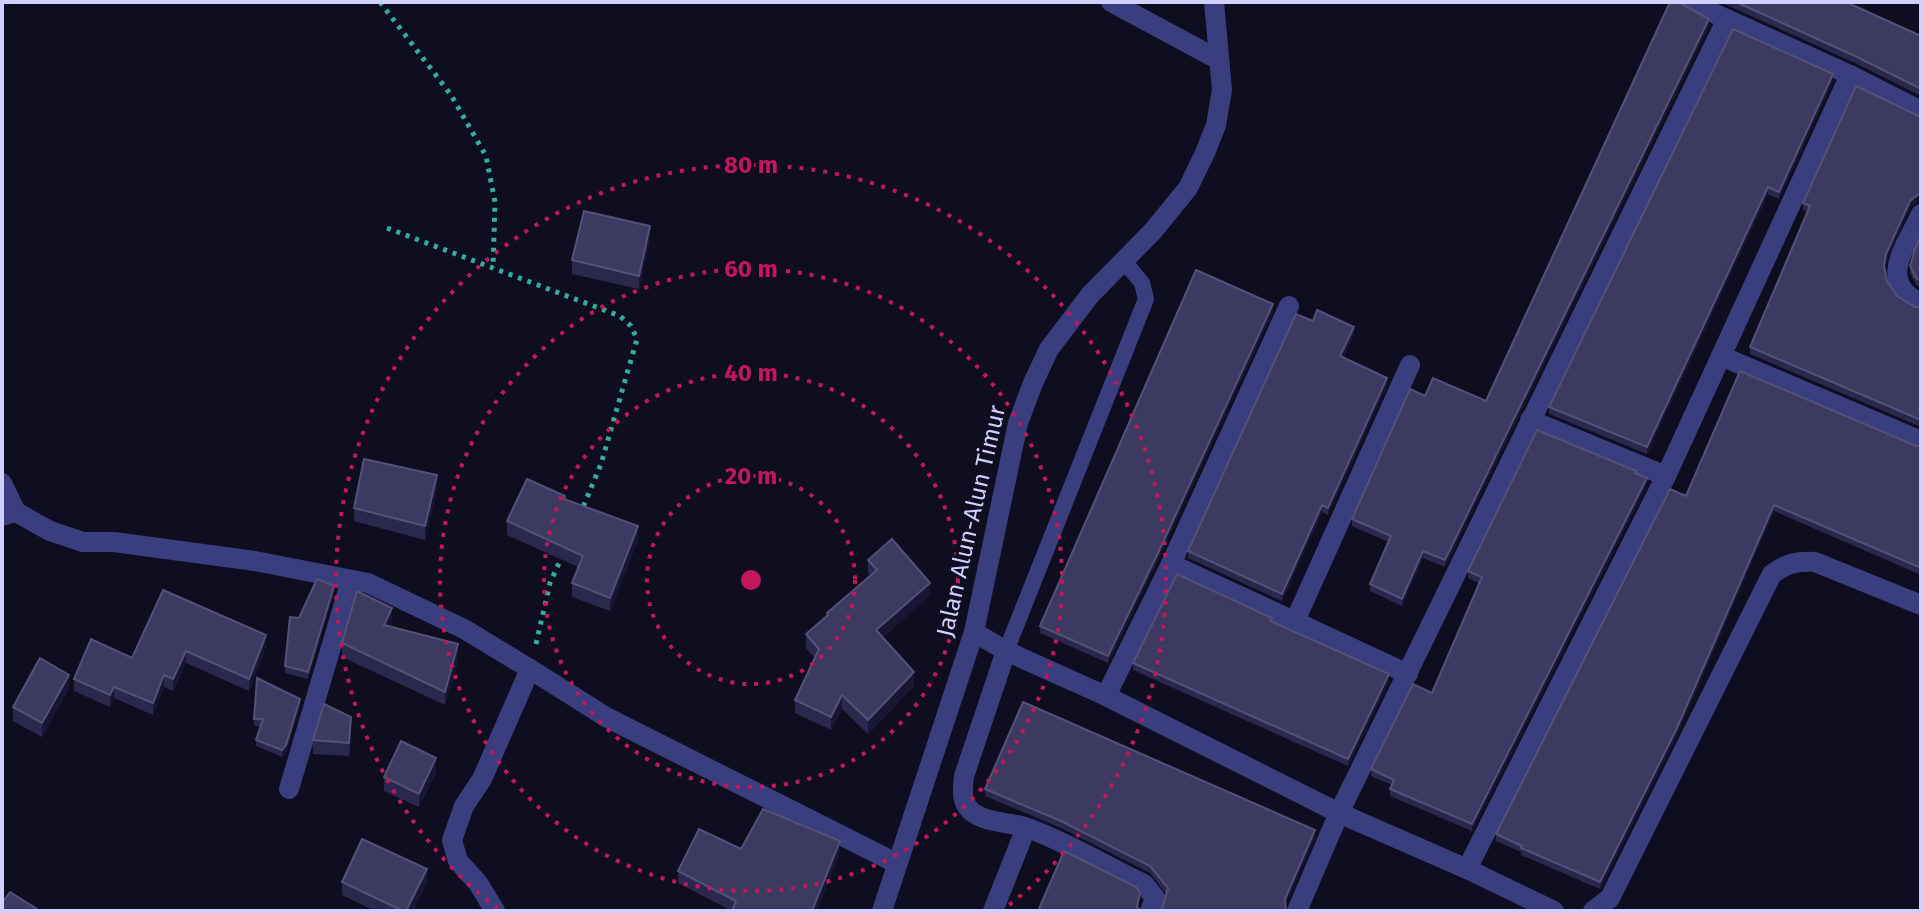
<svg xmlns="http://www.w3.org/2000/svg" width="1923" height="913" font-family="'Fira Sans',sans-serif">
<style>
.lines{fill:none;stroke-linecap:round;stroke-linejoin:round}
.path{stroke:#32ae9b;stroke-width:5;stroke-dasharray:4 6;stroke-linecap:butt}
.service{stroke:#3a3e7e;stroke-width:16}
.minor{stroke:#3a3e7e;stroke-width:20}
.tertiary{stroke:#3a3e7e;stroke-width:20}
.wall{fill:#2b284e}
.shaded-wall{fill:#191634}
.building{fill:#3d3a61;stroke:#545179;stroke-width:2}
.ring{fill:none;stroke:#c2185b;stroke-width:4;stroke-dasharray:4 8}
.labels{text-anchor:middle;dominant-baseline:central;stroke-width:6;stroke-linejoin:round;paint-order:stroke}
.street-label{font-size:24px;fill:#d0cffd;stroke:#0f0e20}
.centre{fill:#c2185b;stroke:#0f0e20;stroke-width:4}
.ring-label{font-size:24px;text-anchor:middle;font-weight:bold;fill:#c2185b;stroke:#0f0e20;stroke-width:6;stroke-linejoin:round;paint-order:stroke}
</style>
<rect width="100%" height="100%" fill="#0f0e20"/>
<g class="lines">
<!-- path -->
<g class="path">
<polyline points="380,2 451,95 486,156 495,202 493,268"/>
<polyline points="387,228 620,316 631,326 637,339 601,464 581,512"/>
<polyline points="536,644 550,583 563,554"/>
</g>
<!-- service -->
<polyline class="service" points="1006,651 1146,299 1142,283 1123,260"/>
<!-- minor -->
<g class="minor">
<polyline points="1111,2 1219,60"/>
<polyline points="1689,2 1850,75 1921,111"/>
<path d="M1921,214c-15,33 -45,68 0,89"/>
<polyline points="1721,356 1921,441"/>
<polyline points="1530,420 1666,476"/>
<polyline points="2,483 16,512"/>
<polyline points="2,516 16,512 50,531 83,542 114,542 255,561 368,583 464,629 530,669"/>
<polyline points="1171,564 1408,674"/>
<polyline points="1295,621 1410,365"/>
<polyline points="974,632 1006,651 1106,696 1339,813 1467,869 1554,911"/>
<path d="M1006,651l-42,125c-1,13 -4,25 7,35 14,12 37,11 54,16 40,14 81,39 119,57l11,14 -5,13"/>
<polyline points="1106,696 1171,564 1289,306"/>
<polyline points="289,789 351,580"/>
<polyline points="1467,869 1666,476 1850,75"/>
<polyline points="495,911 478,883 458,861 452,840 464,806 482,779 530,669 606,717 896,863"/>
<polyline points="993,911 1026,828"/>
<polyline points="1297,911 1339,813 1727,19"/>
<path d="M1593,911l17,-13 162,-324c15,-11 25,-13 43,-12l106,43"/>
</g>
<!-- tertiary -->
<polyline class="tertiary" points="882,911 974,632 1018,423 1033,383 1049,349 1090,295 1153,231 1188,188 1205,153 1216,125 1222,90 1214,2"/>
</g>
<!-- wall -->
<g class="wall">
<polygon points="1720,2 1846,2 1921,36 1921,96 1855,63"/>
<polygon points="1709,26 1445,567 1423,558 1402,606 1370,591 1370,584 1388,542 1352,526 1352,519 1425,396 1486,401"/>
<polygon points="1833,81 1779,199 1768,194 1647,454 1549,414 1549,407"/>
<polygon points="1921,117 1921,202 1919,201 1910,208 1886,261 1885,269 1887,281 1897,296 1915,307 1921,307 1921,427 1750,354 1750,347 1808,212 1803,210 1803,203"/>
<polygon points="1921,236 1921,288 1916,285 1910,273 1910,266"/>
<polygon points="650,239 639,289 572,274 572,260"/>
<polygon points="1273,311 1159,558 1108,663 1040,633 1040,626"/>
<polygon points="1313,321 1354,334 1343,358 1387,385 1328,515 1322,512 1282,601 1188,558 1188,551"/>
<polygon points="1916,446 1921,446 1921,575 1774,511 1677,735 1600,889 1521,855 1521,852 1496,841 1496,834 1686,496"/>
<polygon points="1636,474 1647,485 1472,831 1390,796 1390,789 1392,785 1371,776 1371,769 1432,693 1479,583 1468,578 1468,571"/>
<polygon points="437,489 425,540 354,521 354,508"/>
<polygon points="565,499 638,540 610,611 572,597 572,583 578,567 507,535 507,521"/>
<polygon points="868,560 930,596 883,637 914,686 868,734 842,709 831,730 795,713 795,700 815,658 806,648 806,634 827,616 827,613 871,576 868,573"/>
<polygon points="163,590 266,646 249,691 186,663 173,691 164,687 153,715 114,698 110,707 74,691 74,679 132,658"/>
<polygon points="334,593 308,679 285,673 285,666 299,618"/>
<polygon points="392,621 390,627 458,658 445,705 342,657 342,643"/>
<polygon points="1272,621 1389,681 1348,766 1133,670 1133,663"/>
<polygon points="69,688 42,737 13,721 13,707"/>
<polygon points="300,706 286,752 282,757 256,746 256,740 261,726 254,726 254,719"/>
<polygon points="351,731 349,756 313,754 313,740"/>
<polygon points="436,772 419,807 384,791 384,777"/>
<polygon points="985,789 1315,837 1285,905 1162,909 1166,894 1150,873 1061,828 985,796"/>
<polygon points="741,849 840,853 732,911 678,883 678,871"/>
<polygon points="342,882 427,882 413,911 375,911 342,895"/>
</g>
<!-- shaded-wall -->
<g class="shaded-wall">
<polygon points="1709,19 1709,26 1445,567 1445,560"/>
<polygon points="1833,74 1833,81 1779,199 1779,192"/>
<polygon points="1768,187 1768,194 1647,454 1647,447"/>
<polygon points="1919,194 1919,201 1910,208 1886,261 1884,273 1886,254 1910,201"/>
<polygon points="650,226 650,239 639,289 639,276"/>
<polygon points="1273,304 1273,311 1159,558 1108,663 1108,656"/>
<polygon points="1354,327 1354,334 1340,363 1340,356"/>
<polygon points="1387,378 1387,385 1328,515 1328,508"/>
<polygon points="437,475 437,489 425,540 425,526"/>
<polygon points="1647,478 1647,485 1472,831 1472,824"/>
<polygon points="1322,505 1322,512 1282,601 1282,594"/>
<polygon points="1774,505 1774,511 1677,735 1600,889 1600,882"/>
<polygon points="638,526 638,540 610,611 610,598"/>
<polygon points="1423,551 1423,558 1402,606 1402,599"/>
<polygon points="930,583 930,596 876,643 876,630"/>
<polygon points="334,586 334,593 308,679 308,672"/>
<polygon points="392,608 392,621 384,639 384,625"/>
<polygon points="266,635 266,646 249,691 249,679"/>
<polygon points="458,644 458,658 445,705 445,692"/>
<polygon points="186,651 186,663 173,691 173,679"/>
<polygon points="914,672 914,686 868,734 868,720"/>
<polygon points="1389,674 1389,681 1348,766 1348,759"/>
<polygon points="69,675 69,688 42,737 42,723"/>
<polygon points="164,675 164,687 153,715 153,703"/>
<polygon points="114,687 114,698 110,707 110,695"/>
<polygon points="842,695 842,709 831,730 831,717"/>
<polygon points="300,699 300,706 286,752 282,757 282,750"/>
<polygon points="436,758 436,772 419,807 419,794"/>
<polygon points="1315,830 1315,837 1285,906 1285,899"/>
<polygon points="840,841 840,853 817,911 812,911"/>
<polygon points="427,869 427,882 413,911 406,911"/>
</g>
<!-- building -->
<g class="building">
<polygon points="1670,2 1678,2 1709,19 1445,560 1423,551 1402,599 1370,584 1391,536 1352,519 1410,389 1425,396 1433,378 1486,401"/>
<polygon points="1736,2 1846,2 1921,36 1921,89 1855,56"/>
<polygon points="1733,29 1833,74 1779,192 1768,187 1647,447 1549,407"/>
<polygon points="1856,86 1921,117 1921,195 1919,194 1910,201 1886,254 1884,266 1887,281 1897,296 1915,307 1921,307 1921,420 1750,347 1810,206 1803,203"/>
<polygon points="584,211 650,226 639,276 572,260"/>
<polygon points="1921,236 1921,281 1916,278 1910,266 1915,249"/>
<polygon points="1196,270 1273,304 1159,551 1108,656 1040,626"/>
<polygon points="1317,310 1354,327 1340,356 1387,378 1328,508 1322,505 1282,594 1188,551 1296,314 1313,321"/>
<polygon points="1740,371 1916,446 1921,446 1921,568 1774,505 1677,728 1600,882 1521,848 1522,846 1496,834 1670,489 1686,496"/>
<polygon points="1537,430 1636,471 1635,473 1647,478 1472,824 1390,789 1394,780 1371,769 1413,684 1432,693 1482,577 1468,571"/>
<polygon points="364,459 437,475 425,526 354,508"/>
<polygon points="527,479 565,496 564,499 638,526 610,598 572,583 583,556 507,521"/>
<polygon points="892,539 930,583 876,630 914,672 868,720 842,695 831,717 795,700 819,649 806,634 828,615 827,613 877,570 868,560"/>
<polygon points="1177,574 1272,618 1270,621 1389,674 1348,759 1133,663"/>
<polygon points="317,579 334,586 308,672 285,666 290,617 299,618"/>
<polygon points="163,590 266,635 249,679 186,651 173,679 164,675 153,703 114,687 110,695 74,679 91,639 132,658"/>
<polygon points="357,591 392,608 384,625 458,644 445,692 342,643"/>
<polygon points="40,658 69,675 42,723 13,707"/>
<polygon points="257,678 300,699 286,745 282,750 256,740 263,719 254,719"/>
<polygon points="1023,702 1315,830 1285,899 1286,911 1159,911 1162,909 1168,888 1150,866 1061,821 985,789"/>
<polygon points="324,704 351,717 349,743 313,740"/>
<polygon points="401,741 436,758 419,794 384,777"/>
<polygon points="763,809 840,841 812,911 732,911 736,901 678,871 699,829 741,849"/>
<polygon points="362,839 427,869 406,911 403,911 342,882"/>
<polygon points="1064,851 1136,887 1140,893 1137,907 1141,911 1038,911"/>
<polygon points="10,892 40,911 2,911 2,903"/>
</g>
<!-- distance rings -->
<g class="ring">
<circle cx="751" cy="580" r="104"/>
<circle cx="751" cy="580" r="207"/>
<circle cx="751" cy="580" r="311"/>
<path d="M498 909A415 415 0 1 1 1004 909"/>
</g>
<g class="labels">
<!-- street labels -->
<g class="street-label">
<text transform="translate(971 521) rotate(-77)">Jalan Alun-Alun Timur</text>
</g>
</g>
<circle cx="751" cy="580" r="12" class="centre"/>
<g class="ring-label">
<text x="751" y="173">80 m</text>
<text x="751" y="277">60 m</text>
<text x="751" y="381">40 m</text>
<text x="751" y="484">20 m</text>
</g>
<!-- border -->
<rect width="1923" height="913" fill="none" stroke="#d0cffd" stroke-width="8"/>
</svg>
